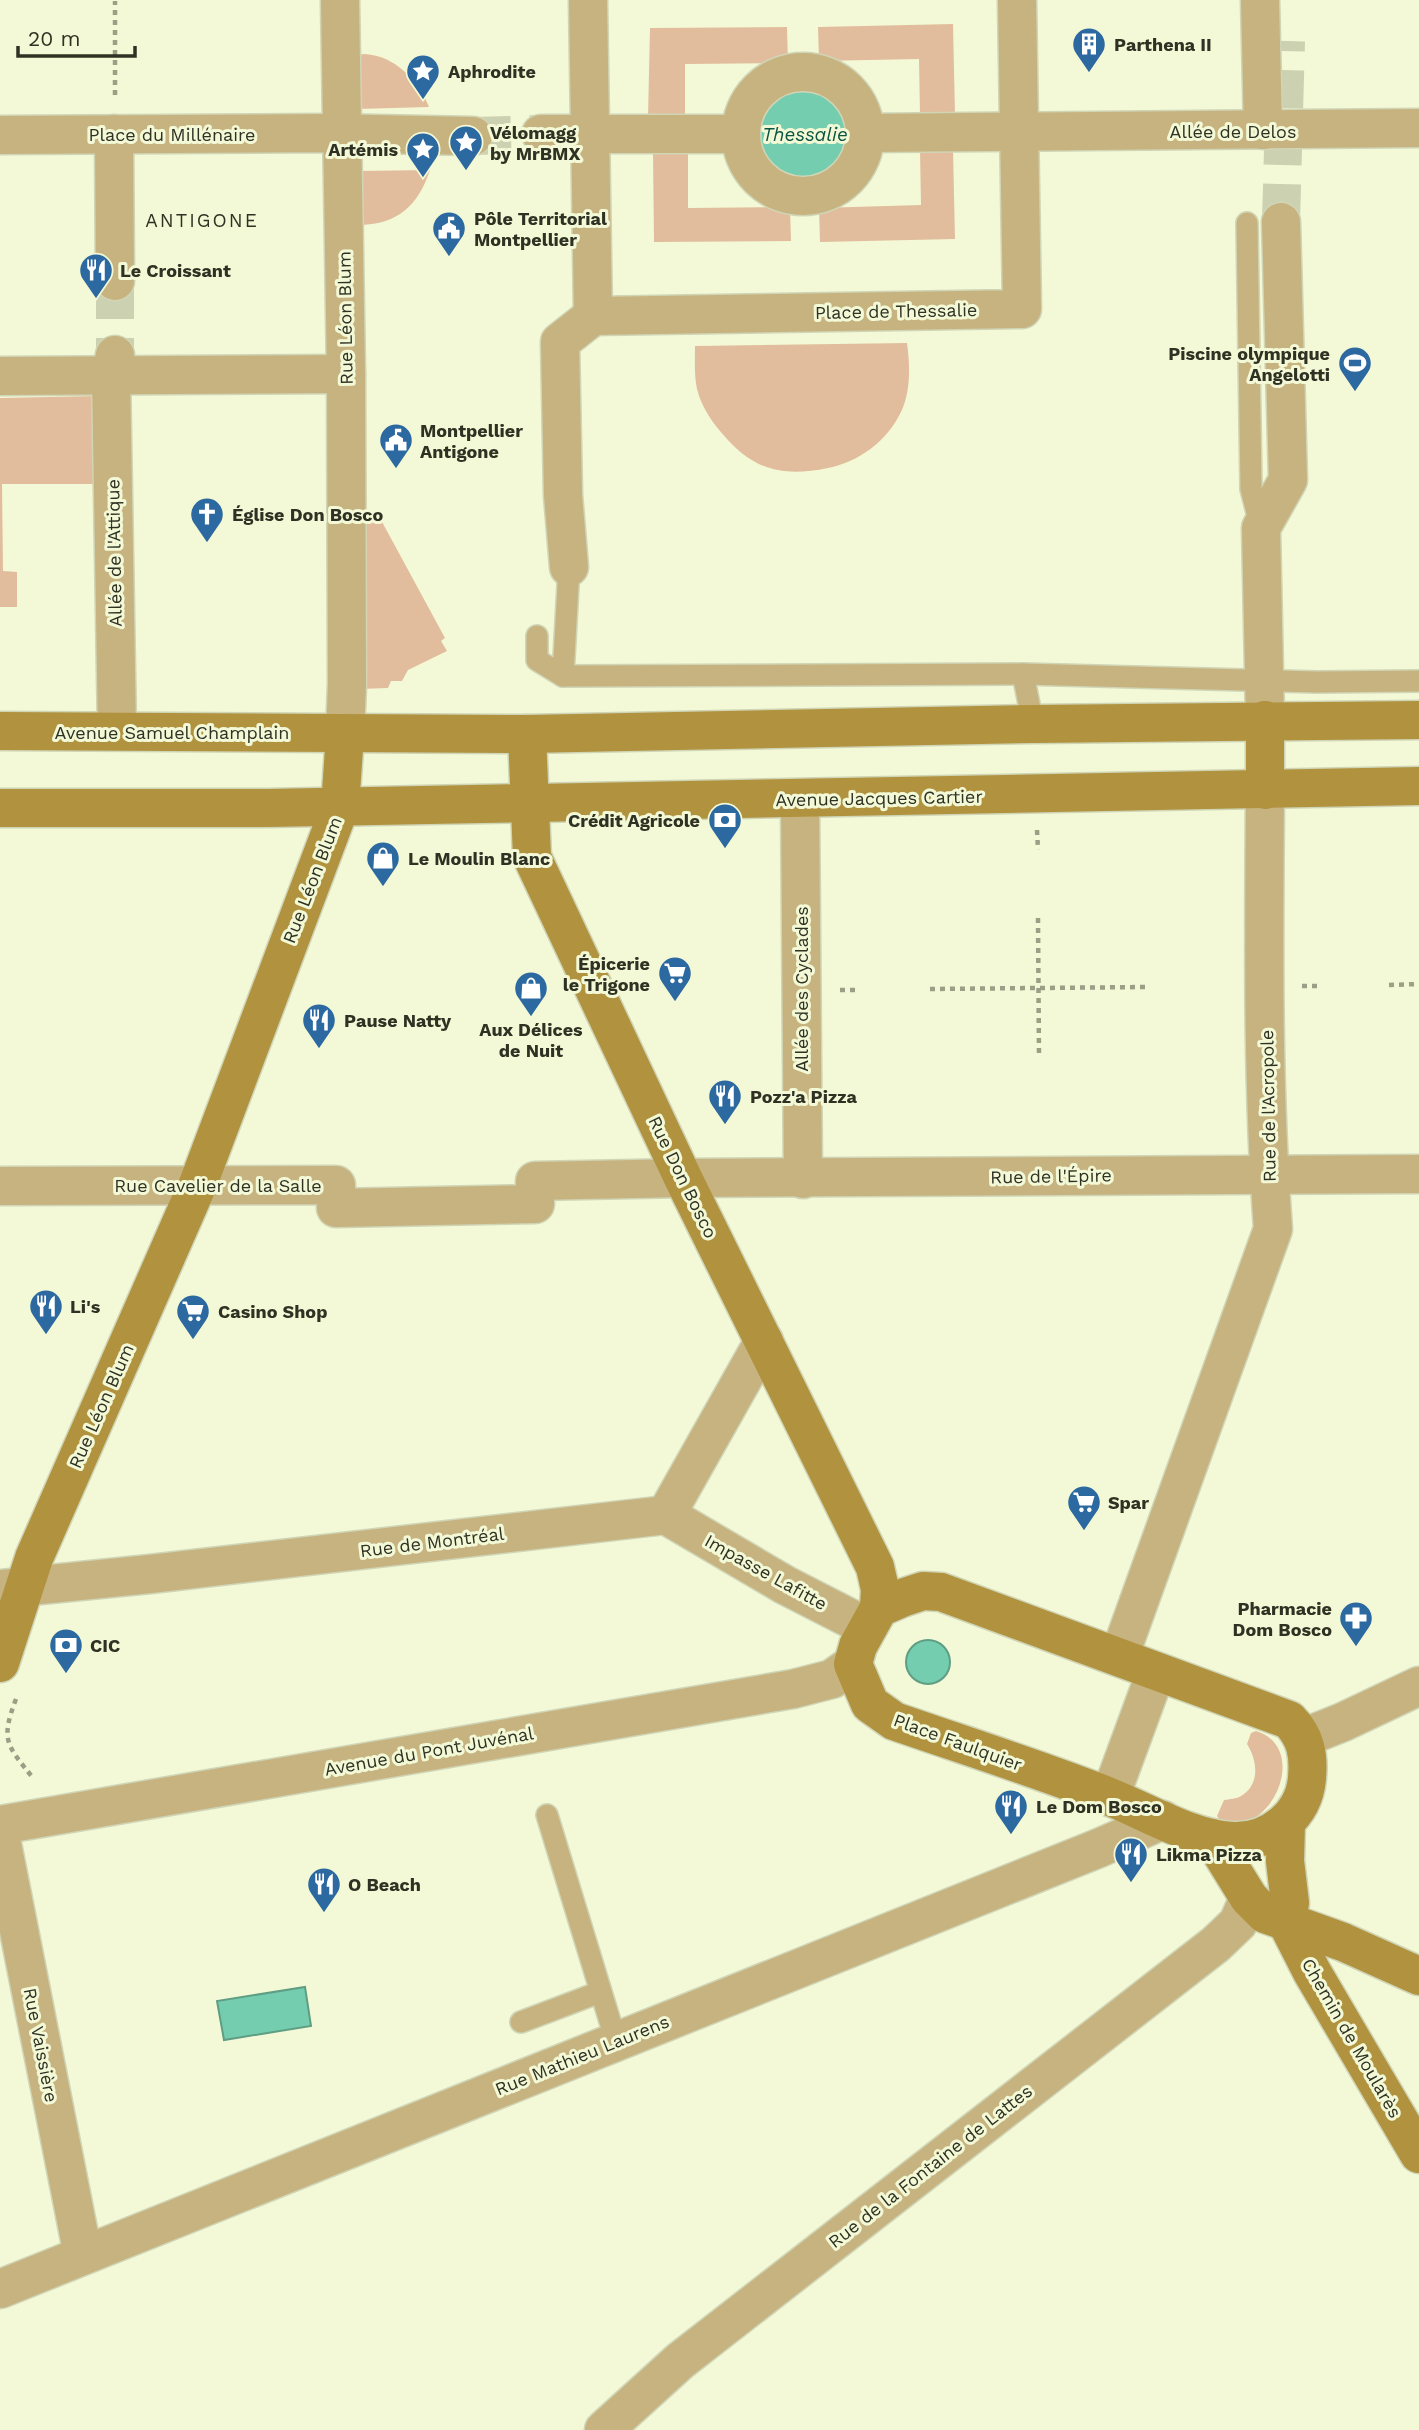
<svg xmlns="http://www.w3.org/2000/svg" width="1419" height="2430" font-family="'Work Sans',sans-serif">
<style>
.green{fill:#e1bd9d}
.water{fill:#74cdae;stroke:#5f9e84;stroke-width:2}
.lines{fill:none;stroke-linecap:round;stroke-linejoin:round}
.street-tunnel{stroke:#ccd1b2;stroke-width:38;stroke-dasharray:38 19;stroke-linecap:butt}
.lane-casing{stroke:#d0d5b6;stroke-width:24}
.street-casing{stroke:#d0d5b6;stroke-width:41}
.secondary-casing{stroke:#d0d5b6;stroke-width:41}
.path{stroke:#9a9f85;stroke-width:4.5;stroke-dasharray:5 5;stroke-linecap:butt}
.lane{stroke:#c7b380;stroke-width:21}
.street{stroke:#c7b380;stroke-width:38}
.secondary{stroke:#b0923f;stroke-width:38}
.labels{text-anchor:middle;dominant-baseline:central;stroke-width:6;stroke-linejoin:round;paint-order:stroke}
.poi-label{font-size:18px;font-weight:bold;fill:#2f3123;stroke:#f3f9d6;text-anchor:start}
.street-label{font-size:18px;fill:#2f3123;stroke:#f3f9d6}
.water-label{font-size:19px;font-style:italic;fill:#0b5642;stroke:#f3f9d6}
.neighbourhood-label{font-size:19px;letter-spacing:2px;fill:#2f3123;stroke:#f3f9d6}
</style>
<rect width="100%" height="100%" fill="#f3f9d6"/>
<!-- green -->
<g class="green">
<polygon points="953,24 955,115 920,115 919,59 819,61 818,27"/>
<polygon points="787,27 788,63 685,64 685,118 648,118 650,28"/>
<path d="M365,54c30,2 53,26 64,53l-72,2 -2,-54z"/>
<polygon points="953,149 955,239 820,242 819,208 921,205 920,150"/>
<polygon points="688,152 688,208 790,207 791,241 654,242 653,153"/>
<path d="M430,170c-12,36 -33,55 -72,55v-54z"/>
<path d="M907,343c3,22 4,48 -6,69 -14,29 -42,50 -73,56 -48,10 -77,1 -108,-37 -10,-12 -19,-26 -23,-42 -3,-14 -2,-29 -2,-43z"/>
<polygon points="97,396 97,484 2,484 3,571 17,572 17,607 0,607 0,398"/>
<polygon points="360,519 381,520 445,638 441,641 447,651 408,670 402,681 391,681 388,688 360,689"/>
<path d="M1256,1731c46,14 26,81 -13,92 -7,1 -16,-1 -22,-1l-4,-6 7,-16c5,-1 13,-1 17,-4 20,-12 16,-36 6,-52l4,-11z"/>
</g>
<!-- water -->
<g class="water">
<circle cx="804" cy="134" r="48"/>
<circle cx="928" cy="1662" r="22"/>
<polygon points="305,1987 311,2026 224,2040 217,2001"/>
</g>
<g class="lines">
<!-- street-tunnel -->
<g class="street-tunnel">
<polyline points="473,136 541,134"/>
<polyline points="1281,222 1286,41"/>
<polyline points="115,281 115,355"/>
</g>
<!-- lane casing -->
<g class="lane-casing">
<g id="lane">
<polyline points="1247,223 1251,489 1261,528"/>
<polyline points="537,636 537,660 563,676 1023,674 1317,682 1419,681"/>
<polyline points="1023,674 1033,724"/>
<polyline points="563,676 569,567"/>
<polyline points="547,1815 616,2041"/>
<polyline points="521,2022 600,1992"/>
</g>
</g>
<!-- street casing -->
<g class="street-casing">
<g id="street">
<polyline points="340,0 346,374 347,684 345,734"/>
<polyline points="588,0 593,316 1022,309 1017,0"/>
<polyline points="1260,0 1263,130"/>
<circle cx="803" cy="134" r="62"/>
<polyline points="866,133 1419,128"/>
<polyline points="114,134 115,281"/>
<polyline points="541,134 741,134"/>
<polyline points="0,135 328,133 473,136"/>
<polyline points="115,355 111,375 117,731"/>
<polyline points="0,376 346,374"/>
<polyline points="569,567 563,495 560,342 593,316"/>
<polyline points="1265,720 1261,528 1288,480 1281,222"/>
<polyline points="800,800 803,1179"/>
<polyline points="0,1186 336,1185 336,1208 535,1204 535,1181 683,1178 1419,1174"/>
<polyline points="666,1515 785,1585 867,1627"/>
<polyline points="666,1515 764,1341"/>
<polyline points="0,1589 150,1574 666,1515"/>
<path d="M1119,1657l154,-428c-11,-146 -9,-293 -8,-439"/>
<polyline points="1303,1738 1343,1722 1419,1686"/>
<polyline points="1110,1797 1156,1672"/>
<polyline points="0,1825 793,1689 832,1679 853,1664"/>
<polyline points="0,1834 83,2255"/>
<polyline points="0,2289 1099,1848 1163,1820"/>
<polyline points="604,2430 680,2361 1216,1944 1238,1923 1249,1898"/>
</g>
</g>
<!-- secondary casing -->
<g class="secondary-casing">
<g id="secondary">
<polyline points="1265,720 1265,790"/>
<polyline points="0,731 527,734 1033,724 1419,720"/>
<polyline points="527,734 532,857 683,1178 875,1567 880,1589 879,1608"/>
<polyline points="0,808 268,808 1419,786"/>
<path d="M923,1591l18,1 348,128c17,17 20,35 18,58 -3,37 -36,64 -73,63 -41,-1 -87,-29 -124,-44 -71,-28 -144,-51 -216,-76l-24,-17 -17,-40 5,-18 21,-38 23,-10z"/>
<polyline points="0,1663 34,1558 198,1184 340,807 345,734"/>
<polyline points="1286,1823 1285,1861 1290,1903 1286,1921 1312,1972 1419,2154"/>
<polyline points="1212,1838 1249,1898 1265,1914 1343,1942 1419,1976"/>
</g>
</g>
<!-- path -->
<g class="path">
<polyline points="115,95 115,1"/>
<polyline points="1037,830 1038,850"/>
<polyline points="1038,918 1039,1058"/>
<polyline points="1389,985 1419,984"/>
<polyline points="1302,986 1318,986"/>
<polyline points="930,989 1146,987"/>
<polyline points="840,990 857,990"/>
<path d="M16,1699c-16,42 -9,46 17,79"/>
</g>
<!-- lane -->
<use href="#lane" class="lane"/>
<!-- street -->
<use href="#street" class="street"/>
<!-- secondary -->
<use href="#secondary" class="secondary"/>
</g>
<!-- icons -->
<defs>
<g id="building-pin" transform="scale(1.75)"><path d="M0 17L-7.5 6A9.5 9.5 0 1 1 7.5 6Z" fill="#2c69a0" stroke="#f3f9d6"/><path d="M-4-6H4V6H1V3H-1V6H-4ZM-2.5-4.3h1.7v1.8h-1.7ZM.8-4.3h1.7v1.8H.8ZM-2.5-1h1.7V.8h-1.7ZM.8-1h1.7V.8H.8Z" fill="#fff"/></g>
<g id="sight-pin" transform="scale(1.75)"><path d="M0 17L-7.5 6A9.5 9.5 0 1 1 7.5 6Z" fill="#2c69a0" stroke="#f3f9d6"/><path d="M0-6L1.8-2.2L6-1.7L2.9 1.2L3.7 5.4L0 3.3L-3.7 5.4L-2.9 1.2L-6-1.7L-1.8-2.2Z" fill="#fff"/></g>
<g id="civic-pin" transform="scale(1.75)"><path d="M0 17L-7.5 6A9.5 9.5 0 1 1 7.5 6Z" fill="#2c69a0" stroke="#f3f9d6"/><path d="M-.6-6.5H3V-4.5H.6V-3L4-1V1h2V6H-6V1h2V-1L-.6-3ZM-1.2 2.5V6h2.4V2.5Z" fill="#fff"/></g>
<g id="restaurant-pin" transform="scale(1.75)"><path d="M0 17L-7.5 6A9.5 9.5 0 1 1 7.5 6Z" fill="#2c69a0" stroke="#f3f9d6"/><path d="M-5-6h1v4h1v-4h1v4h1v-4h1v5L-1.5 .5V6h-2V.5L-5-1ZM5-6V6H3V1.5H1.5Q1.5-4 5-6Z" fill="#fff"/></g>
<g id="stadium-pin" transform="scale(1.75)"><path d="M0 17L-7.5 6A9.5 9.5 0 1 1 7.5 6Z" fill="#2c69a0" stroke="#f3f9d6"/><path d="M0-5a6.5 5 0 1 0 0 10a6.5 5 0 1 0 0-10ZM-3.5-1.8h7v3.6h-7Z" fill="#fff"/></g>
<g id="church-pin" transform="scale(1.75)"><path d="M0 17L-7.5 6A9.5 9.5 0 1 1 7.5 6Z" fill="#2c69a0" stroke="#f3f9d6"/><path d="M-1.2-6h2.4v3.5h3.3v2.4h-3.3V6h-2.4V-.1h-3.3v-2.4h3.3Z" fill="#fff"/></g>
<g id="bank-pin" transform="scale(1.75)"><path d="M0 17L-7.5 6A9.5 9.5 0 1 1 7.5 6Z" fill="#2c69a0" stroke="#f3f9d6"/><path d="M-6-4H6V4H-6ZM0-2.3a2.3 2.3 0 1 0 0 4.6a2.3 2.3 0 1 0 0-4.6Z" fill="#fff"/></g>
<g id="shop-pin" transform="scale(1.75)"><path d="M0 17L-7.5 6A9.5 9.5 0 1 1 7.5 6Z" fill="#2c69a0" stroke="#f3f9d6"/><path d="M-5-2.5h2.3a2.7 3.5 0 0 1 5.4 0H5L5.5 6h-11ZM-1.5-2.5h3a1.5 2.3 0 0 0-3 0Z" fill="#fff"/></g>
<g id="supermarket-pin" transform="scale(1.75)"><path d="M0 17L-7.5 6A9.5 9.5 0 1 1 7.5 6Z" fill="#2c69a0" stroke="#f3f9d6"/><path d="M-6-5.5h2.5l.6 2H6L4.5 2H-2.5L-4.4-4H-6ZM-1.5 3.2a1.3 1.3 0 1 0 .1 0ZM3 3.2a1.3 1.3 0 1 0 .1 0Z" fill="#fff"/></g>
<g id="pharmacy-pin" transform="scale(1.75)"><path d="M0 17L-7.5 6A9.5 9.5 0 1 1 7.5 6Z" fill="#2c69a0" stroke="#f3f9d6"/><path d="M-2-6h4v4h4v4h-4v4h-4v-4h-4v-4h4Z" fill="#fff"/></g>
</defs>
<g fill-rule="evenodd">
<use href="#building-pin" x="1089" y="44"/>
<use href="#sight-pin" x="423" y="71"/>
<use href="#sight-pin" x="466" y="142"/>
<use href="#sight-pin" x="423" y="149"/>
<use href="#civic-pin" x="449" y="228"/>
<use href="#restaurant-pin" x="96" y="270"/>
<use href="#stadium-pin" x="1355" y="363"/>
<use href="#civic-pin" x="396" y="440"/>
<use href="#church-pin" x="207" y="514"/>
<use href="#bank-pin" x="725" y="820"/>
<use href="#shop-pin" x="383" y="858"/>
<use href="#supermarket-pin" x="675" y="973"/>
<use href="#shop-pin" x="531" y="988"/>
<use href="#restaurant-pin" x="319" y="1020"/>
<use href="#restaurant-pin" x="725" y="1096"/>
<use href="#restaurant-pin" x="46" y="1306"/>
<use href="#supermarket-pin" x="193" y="1311"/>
<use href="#supermarket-pin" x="1084" y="1502"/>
<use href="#pharmacy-pin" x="1356" y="1618"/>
<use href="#bank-pin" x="66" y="1645"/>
<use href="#restaurant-pin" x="1011" y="1806"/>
<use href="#restaurant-pin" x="1131" y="1854"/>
<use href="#restaurant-pin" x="324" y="1884"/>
</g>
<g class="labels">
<!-- poi labels -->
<g class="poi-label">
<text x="1114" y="44">Parthena II</text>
<text x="448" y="71">Aphrodite</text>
<text x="490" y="132">Vélomagg<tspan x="490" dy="21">by MrBMX</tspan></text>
<text x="398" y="149" text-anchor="end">Artémis</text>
<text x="474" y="218">Pôle Territorial<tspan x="474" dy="21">Montpellier</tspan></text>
<text x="120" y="270">Le Croissant</text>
<text x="1330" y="353" text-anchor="end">Piscine olympique<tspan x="1330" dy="21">Angelotti</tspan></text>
<text x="420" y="430">Montpellier<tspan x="420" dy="21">Antigone</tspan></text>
<text x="232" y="514">Église Don Bosco</text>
<text x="700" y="820" text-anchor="end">Crédit Agricole</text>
<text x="408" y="858">Le Moulin Blanc</text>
<text x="650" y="963" text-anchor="end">Épicerie<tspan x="650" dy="21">le Trigone</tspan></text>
<text x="344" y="1020">Pause Natty</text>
<text x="531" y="1029" text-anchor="middle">Aux Délices<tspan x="531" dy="21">de Nuit</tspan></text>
<text x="750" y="1096">Pozz'a Pizza</text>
<text x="70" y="1306">Li's</text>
<text x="218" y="1311">Casino Shop</text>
<text x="1108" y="1502">Spar</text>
<text x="1332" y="1608" text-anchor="end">Pharmacie<tspan x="1332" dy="21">Dom Bosco</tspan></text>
<text x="90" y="1645">CIC</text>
<text x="1036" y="1806">Le Dom Bosco</text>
<text x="1156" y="1854">Likma Pizza</text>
<text x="348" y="1884">O Beach</text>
</g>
<!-- street labels -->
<g class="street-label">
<text x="1233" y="131">Allée de Delos</text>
<text x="172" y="134">Place du Millénaire</text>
<text transform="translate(896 311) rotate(-1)">Place de Thessalie</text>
<text transform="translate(345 318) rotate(-91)">Rue Léon Blum</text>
<text transform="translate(114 553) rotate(-91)">Allée de l'Attique</text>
<text x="172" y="732">Avenue Samuel Champlain</text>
<text transform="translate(879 798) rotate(-1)">Avenue Jacques Cartier</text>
<text transform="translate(312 880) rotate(-69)">Rue Léon Blum</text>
<text transform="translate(801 989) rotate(-90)">Allée des Cyclades</text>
<text transform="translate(1268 1106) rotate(-91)">Rue de l'Acropole</text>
<text transform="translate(1051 1176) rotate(-1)">Rue de l'Épire</text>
<text transform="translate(683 1177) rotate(64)">Rue Don Bosco</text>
<text x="218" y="1185">Rue Cavelier de la Salle</text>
<text transform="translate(101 1406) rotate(-66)">Rue Léon Blum</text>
<text transform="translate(432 1542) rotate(-7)">Rue de Montréal</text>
<text transform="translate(766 1572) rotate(29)">Impasse Lafitte</text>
<text transform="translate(958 1742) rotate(20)">Place Faulquier</text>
<text transform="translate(429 1751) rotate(-10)">Avenue du Pont Juvénal</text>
<text transform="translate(1352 2038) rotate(60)">Chemin de Moularès</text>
<text transform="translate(41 2045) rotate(79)">Rue Vaissière</text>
<text transform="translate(582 2055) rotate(-22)">Rue Mathieu Laurens</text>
<text transform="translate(930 2166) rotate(-38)">Rue de la Fontaine de Lattes</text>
</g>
<!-- water labels -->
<g class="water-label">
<text x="805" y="134">Thessalie</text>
</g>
<!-- neighbourhood labels -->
<g class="neighbourhood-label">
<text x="202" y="220">ANTIGONE</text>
</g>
</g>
<!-- scale -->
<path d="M18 46v10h117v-10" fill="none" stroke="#2f3123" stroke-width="3.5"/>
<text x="28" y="46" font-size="21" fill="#2f3123" stroke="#f3f9d6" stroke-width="5" paint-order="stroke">20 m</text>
</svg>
